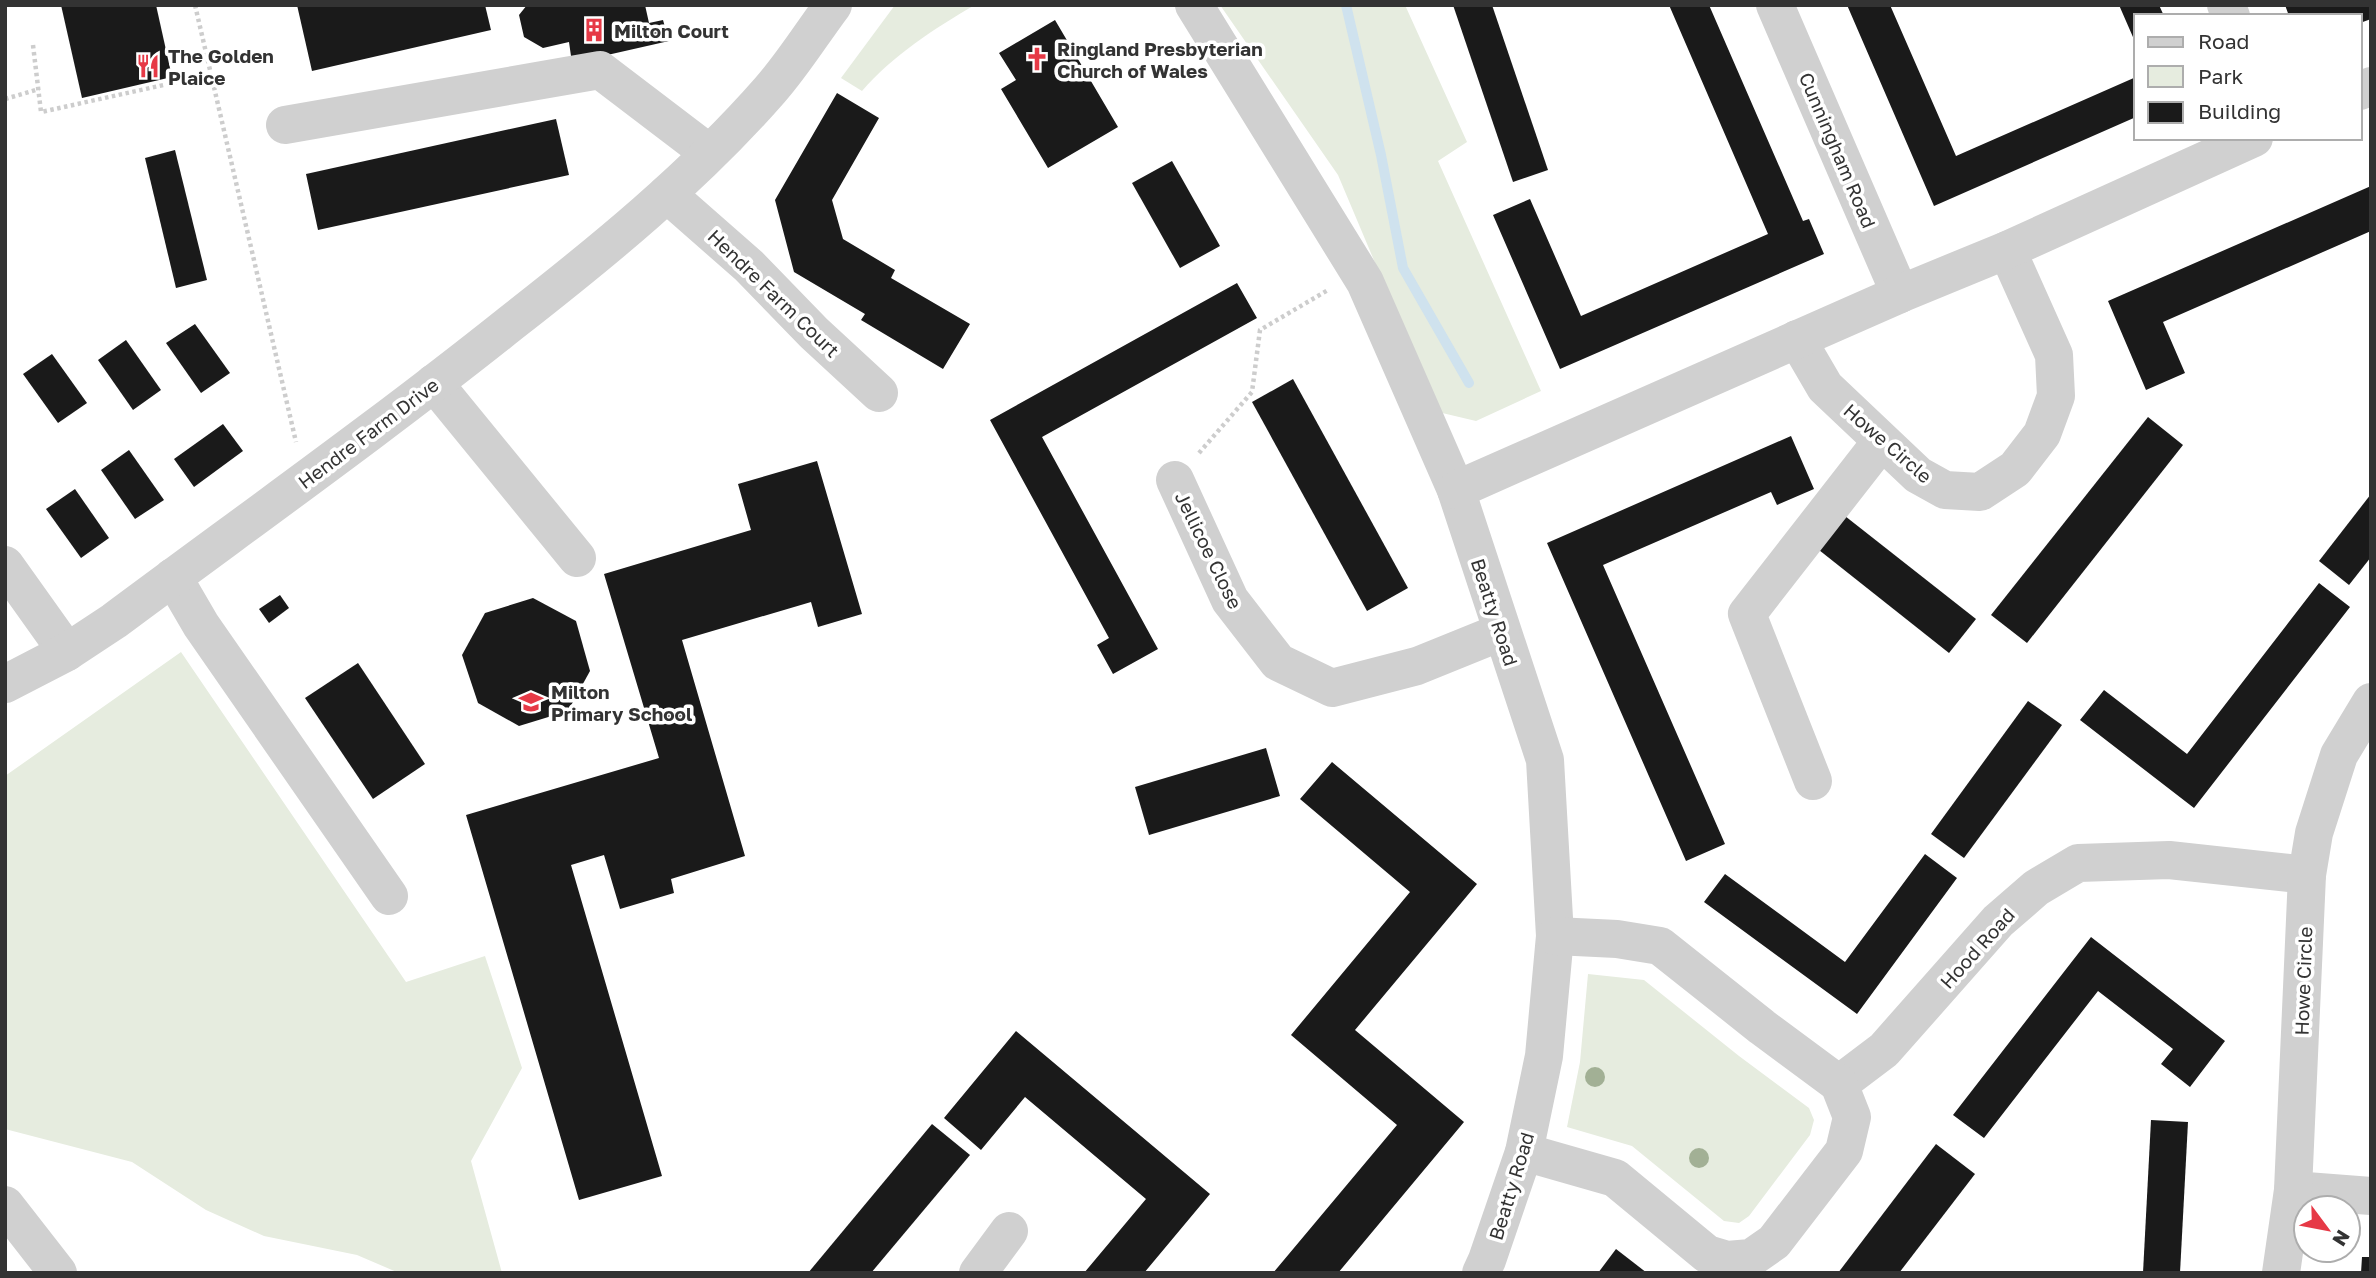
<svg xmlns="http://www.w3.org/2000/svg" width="2376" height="1278" font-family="'Golos Text',sans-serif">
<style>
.green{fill:#e6ecdf}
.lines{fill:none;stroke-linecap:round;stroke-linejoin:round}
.stream{stroke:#cfe2ee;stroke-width:10}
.building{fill:#1a1a1a}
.path{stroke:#cdcdcd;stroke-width:4.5;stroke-dasharray:3.5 3.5;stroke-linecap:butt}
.minor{stroke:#d0d0d0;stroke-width:38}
.tree{fill:#a2b095}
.labels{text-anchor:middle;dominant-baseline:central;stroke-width:7;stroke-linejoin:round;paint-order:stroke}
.poi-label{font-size:19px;font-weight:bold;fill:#333;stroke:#fff;text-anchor:start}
.street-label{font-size:19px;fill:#333;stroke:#fff}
</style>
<rect width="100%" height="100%" fill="#fff"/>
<!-- green -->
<g class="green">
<path d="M895,5h80c-40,23 -83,51 -113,86l-21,-13z"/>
<polygon points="1220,5 1405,5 1467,142 1438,161 1541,391 1476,421 1438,412 1338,175"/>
<polygon points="181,652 406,982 485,956 522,1068 471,1161 502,1273 399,1273 357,1255 264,1236 206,1210 132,1162 5,1129 5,776"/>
<polygon points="1588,974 1644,980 1739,1056 1809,1108 1814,1120 1810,1135 1749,1216 1739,1223 1724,1221 1632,1146 1567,1127 1580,1062"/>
</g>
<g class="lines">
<!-- stream -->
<polyline class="stream" points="1346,5 1381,155 1403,268 1469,383"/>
</g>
<!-- building -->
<g class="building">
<polygon points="61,5 156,5 172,77 82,98"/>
<polygon points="297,5 485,5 491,30 312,71"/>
<polygon points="527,5 645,5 649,23 663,20 669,41 572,63 569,42 543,48 524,37 519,15"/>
<polygon points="1453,5 1492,5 1548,170 1513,182"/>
<polygon points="1669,5 1709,5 1803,221 1809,219 1824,254 1560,369 1493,215 1530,199 1581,316 1768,234"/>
<polygon points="1847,5 1890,5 1956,156 2136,77 2136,117 1934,206"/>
<polygon points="2119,5 2159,5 2164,16 2136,16 2136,44"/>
<polygon points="2285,5 2371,5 2371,19 2360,23 2360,16 2289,16"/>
<polygon points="1055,20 1118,127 1048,168 1001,89 1016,80 999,53"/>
<polygon points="837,93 879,118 832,200 843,239 895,270 891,278 970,324 943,369 861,320 865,314 794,272 775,200"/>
<polygon points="556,119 569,175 318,230 306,174"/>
<polygon points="175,150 207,280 176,288 145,158"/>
<polygon points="1172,161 1220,246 1180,268 1132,183"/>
<polygon points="2371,186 2371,231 2163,322 2185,373 2146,390 2108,301"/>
<polygon points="1237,283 1257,318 1042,437 1158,649 1113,674 1097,645 1109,638 990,420"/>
<polygon points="195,324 230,373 201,393 166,343"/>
<polygon points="126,340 161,390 133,410 98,360"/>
<polygon points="52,354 87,403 58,423 23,374"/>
<polygon points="1293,379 1408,588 1367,611 1252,402"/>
<polygon points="2148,417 2183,445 2027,643 1991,615"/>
<polygon points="223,424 243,451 194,487 174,459"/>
<polygon points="1791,436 1814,489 1777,505 1771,492 1603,565 1725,844 1686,861 1547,543"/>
<polygon points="129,450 164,500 135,519 101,470"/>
<polygon points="817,461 862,614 818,627 811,602 682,640 745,856 671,879 674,893 620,909 604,855 571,865 662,1176 579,1200 466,815 659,758 604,574 751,530 738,484"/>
<polygon points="75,489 109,538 81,558 46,509"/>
<polygon points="2371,494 2371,557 2349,585 2319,561"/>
<polygon points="1845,516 1976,619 1949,653 1819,550"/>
<polygon points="2319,583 2350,607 2194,808 2080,720 2104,690 2187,754"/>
<polygon points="280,595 289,608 269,623 259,609"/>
<polygon points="533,598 576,621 590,671 568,711 519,726 478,703 462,655 485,613"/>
<polygon points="358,663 425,764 373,799 305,698"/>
<polygon points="2028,701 2062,725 1964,858 1931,834"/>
<polygon points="1266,748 1280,796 1149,835 1135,787"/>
<polygon points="1332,762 1477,884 1355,1030 1464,1122 1338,1273 1273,1273 1397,1125 1291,1035 1410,892 1300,799"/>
<polygon points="1925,854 1957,878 1857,1014 1704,902 1725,874 1845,962"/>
<polygon points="2091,937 2225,1041 2190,1087 2161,1064 2173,1049 2098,991 1984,1138 1953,1115"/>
<polygon points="1016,1031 1210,1194 1144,1273 1084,1273 1146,1199 1025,1097 981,1150 944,1118"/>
<polygon points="2151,1120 2188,1122 2180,1273 2143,1273"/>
<polygon points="932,1124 970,1155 871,1273 808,1273"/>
<polygon points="1936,1144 1975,1174 1899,1273 1838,1273"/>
<polygon points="1616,1249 1647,1273 1598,1273"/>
<polygon points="2362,1257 2371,1257 2371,1273 2361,1273"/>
</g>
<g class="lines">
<!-- path -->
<g class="path">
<polyline points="195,5 296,442"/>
<polyline points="33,45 41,112 209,75"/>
<polyline points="5,99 39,89"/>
<polyline points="1199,453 1252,392 1260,330 1328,290"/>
</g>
<!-- minor -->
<g class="minor">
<polyline points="1194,5 1365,282 1456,490 1545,760 1555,936 1544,1056 1524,1152 1487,1260 1481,1273"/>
<polyline points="1775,5 1900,294"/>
<polyline points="2226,5 2231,16"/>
<polyline points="2360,91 2371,86"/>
<polyline points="285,125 600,70 709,153"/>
<polyline points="667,194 749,266 814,333 879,393"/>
<polyline points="1797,339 1825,387 1918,475 1945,490 1980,492 2015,469 2042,434 2056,396 2054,355 2007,250"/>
<polyline points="434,383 577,558"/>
<polyline points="1175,480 1230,600 1278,662 1332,688 1417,666 1501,632"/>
<polyline points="1456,490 1900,294 2007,250 2254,138"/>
<polyline points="5,565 67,652"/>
<polyline points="173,577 201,625 389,896"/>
<path d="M5,684l62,-32 47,-31c133,-99 268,-195 397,-298 91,-71 183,-146 259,-233 23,-26 42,-57 63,-85"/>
<polyline points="1813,781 1747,614 1881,442"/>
<polyline points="1839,1084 1884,1050 1998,921 2036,888 2078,863 2169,860 2307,875"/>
<polyline points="1524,1152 1615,1178 1707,1254 1727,1260 1751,1258 1774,1242 1844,1151 1852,1117 1839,1084 1762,1027 1660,946 1617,939 1555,936"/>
<polyline points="2293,1190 2371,1196"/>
<polyline points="5,1205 58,1273"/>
<polyline points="978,1273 1009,1231"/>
<polyline points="2281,1273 2293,1190 2307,875 2314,833 2339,755 2371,702"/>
</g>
</g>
<!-- trees -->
<g class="tree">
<circle cx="1595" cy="1077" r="10"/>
<circle cx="1699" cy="1158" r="10"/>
</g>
<!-- icons -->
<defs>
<g id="building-bare" transform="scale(1.89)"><path d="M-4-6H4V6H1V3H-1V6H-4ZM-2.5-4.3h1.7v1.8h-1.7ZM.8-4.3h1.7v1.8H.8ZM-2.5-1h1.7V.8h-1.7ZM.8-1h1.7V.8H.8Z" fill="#e63946" stroke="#fff" stroke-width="2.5" paint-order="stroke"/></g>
<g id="church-bare" transform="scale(1.89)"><path d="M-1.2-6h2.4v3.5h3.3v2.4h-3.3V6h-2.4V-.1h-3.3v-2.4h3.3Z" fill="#e63946" stroke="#fff" stroke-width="2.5" paint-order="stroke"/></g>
<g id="restaurant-bare" transform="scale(1.89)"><path d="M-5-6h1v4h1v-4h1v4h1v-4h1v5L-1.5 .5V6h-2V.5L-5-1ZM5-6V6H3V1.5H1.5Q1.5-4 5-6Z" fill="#e63946" stroke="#fff" stroke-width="2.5" paint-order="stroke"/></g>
<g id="school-bare" transform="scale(1.89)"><path d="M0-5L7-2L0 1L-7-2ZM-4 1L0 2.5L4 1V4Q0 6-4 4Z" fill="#e63946" stroke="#fff" stroke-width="2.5" paint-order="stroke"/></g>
</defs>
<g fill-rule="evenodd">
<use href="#building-bare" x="594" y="30"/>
<use href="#church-bare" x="1037" y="59"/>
<use href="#restaurant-bare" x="148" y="66"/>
<use href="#school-bare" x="531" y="702"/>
</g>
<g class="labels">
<!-- poi labels -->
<g class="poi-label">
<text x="614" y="30">Milton Court</text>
<text x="1057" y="48">Ringland Presbyterian<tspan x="1057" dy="22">Church of Wales</tspan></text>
<text x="168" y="55">The Golden<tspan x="168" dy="22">Plaice</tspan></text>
<text x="551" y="691">Milton<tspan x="551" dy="22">Primary School</tspan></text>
</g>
<!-- street labels -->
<g class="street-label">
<text transform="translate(1838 150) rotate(67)">Cunningham Road</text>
<text transform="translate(774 293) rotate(44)">Hendre Farm Court</text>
<text transform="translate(368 433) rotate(-37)">Hendre Farm Drive</text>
<text transform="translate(1888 443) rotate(41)">Howe Circle</text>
<text transform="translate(1209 550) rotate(64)">Jellicoe Close</text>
<text transform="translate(1495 612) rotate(72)">Beatty Road</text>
<text transform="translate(1977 948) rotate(-48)">Hood Road</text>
<text transform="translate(2303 981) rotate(-88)">Howe Circle</text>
<text transform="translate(1511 1186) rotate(-73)">Beatty Road</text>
</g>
</g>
<!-- border -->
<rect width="2376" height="1278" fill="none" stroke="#333333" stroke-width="14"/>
<!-- legend -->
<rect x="2134" y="14" width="228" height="126" fill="#ffffff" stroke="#adadad" stroke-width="2"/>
<rect x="2148" y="37" width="35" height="10" fill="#d0d0d0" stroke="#adadad" stroke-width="2"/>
<text x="2198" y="49" font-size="21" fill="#333333">Road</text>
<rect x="2148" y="66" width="35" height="21" fill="#e6ecdf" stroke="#adadad" stroke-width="2"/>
<text x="2198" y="84" font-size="21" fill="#333333">Park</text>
<rect x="2148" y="102" width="35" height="21" fill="#1a1a1a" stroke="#adadad" stroke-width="2"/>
<text x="2198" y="119" font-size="21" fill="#333333">Building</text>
<!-- north arrow -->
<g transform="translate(2327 1229) rotate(122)"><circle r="33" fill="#ffffff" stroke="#adadad" stroke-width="2"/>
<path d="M0-5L12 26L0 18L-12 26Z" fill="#e63946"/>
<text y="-10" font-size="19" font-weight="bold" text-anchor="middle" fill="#333333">N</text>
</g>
</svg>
